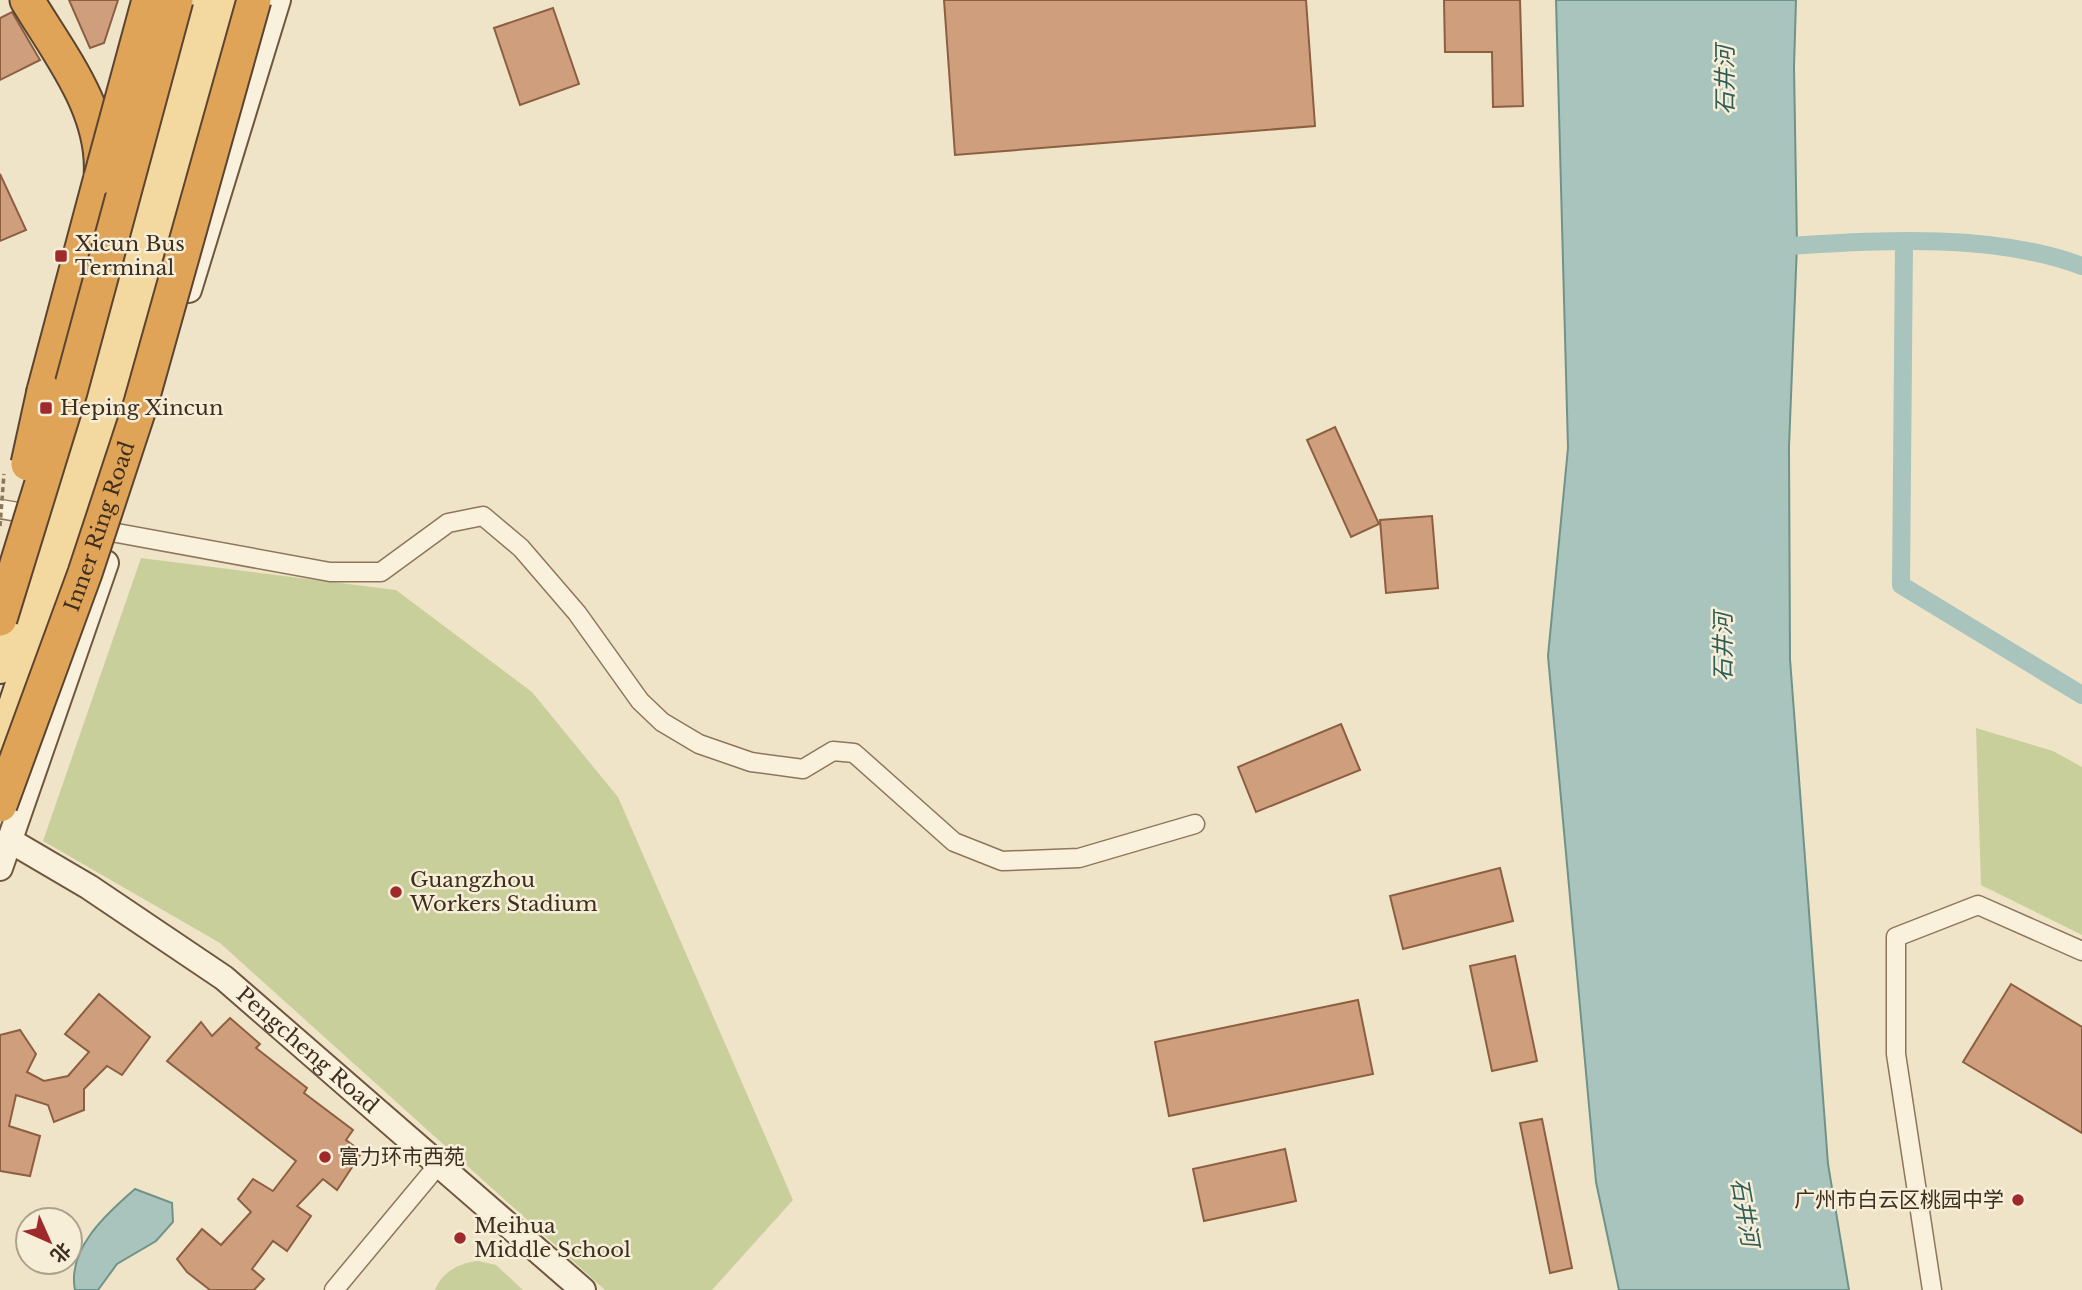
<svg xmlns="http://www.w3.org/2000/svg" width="2082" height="1290" font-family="'Libre Baskerville','Noto Sans SC',serif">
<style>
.green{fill:#c9cf9b}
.water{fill:#a9c4bc;stroke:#6f938a;stroke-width:2}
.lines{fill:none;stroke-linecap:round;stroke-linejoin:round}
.canal{stroke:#a9c4bc;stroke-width:18}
.building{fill:#cf9f7d;stroke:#8d5f41;stroke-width:2}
.street-casing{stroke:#8d765c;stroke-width:21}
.secondary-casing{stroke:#6f573f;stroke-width:28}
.primary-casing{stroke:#5b4430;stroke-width:32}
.highway-casing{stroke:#5b4430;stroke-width:37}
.street{stroke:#faf1dc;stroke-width:18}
.secondary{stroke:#faf1dc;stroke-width:24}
.primary{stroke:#f3d9a0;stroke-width:28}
.highway{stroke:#e0a458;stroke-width:33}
.highway-bridge-casing{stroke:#5b4430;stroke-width:37;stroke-linecap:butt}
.path-bridge{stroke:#8d765c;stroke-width:3.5;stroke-dasharray:5 3.5;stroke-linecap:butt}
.highway-bridge{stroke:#e0a458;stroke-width:33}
.poi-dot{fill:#9e2a2b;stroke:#f7eed8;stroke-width:2.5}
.labels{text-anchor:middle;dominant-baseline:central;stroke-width:5;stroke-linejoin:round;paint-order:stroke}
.poi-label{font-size:21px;fill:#3d2e20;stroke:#f7eed8;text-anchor:start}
.street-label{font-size:21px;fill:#3d2e20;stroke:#f7eed8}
.water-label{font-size:23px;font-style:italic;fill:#2f5d5a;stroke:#f7eed8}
</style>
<rect width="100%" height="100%" fill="#f0e4c8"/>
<!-- green -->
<g class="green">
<polygon points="141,558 396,590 532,692 618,797 793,1200 712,1290 605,1290 220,943 43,841"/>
<polygon points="1976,728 2053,751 2082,767 2082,935 1981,885"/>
<path d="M478,1261l18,4 27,25h-88c7,-18 24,-27 43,-29z"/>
</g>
<!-- water -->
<g class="water">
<polygon points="1556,0 1796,0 1794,67 1797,245 1789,447 1790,659 1828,1164 1849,1290 1619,1290 1596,1182 1548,656 1568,448"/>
<path d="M135,1189l37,14 1,19 -17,19 -39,23 -19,26h-23c-8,-41 31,-76 60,-101z"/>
</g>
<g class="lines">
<!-- canal -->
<g class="canal">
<polyline points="1904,243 1901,585 2082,695"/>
<path d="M1774,247c99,-6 214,-16 308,19"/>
</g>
</g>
<!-- building -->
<g class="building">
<polygon points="69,0 118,0 104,43 90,48"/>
<polygon points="944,0 1306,0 1315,126 955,155"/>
<polygon points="1444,0 1520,0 1523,106 1493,107 1492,52 1445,52"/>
<polygon points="553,8 579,84 520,105 494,28"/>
<polygon points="12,12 40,60 0,80 0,18"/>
<polygon points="0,174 26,230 0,241"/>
<polygon points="1335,427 1379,524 1351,537 1307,440"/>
<polygon points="1432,516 1438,588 1386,593 1380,520"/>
<polygon points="1341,724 1360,770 1256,812 1238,767"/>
<polygon points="1500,868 1513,921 1403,949 1390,896"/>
<polygon points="1515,956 1537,1061 1492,1071 1470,966"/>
<polygon points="2011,984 2082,1027 2082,1133 1963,1062"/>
<polygon points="99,994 150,1037 122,1075 107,1066 84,1089 84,1110 54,1122 48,1105 16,1095 9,1126 40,1136 30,1176 0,1171 0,1035 20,1030 36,1054 27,1072 44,1081 68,1076 89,1052 65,1034"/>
<polygon points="1358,1000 1373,1074 1169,1116 1155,1042"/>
<polygon points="230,1018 260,1044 256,1048 307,1088 304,1093 353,1130 346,1140 362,1152 337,1190 323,1179 297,1206 311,1216 287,1251 273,1241 252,1269 264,1279 254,1290 210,1290 187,1272 177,1259 202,1229 221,1245 251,1212 238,1199 253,1179 273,1191 296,1161 167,1061 201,1022 212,1036"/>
<polygon points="1542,1119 1572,1268 1550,1273 1520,1123"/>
<polygon points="1285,1149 1296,1201 1204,1221 1193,1169"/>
</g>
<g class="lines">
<!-- street casing -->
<g class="street-casing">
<g id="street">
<polyline points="0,509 24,513"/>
<polyline points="95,529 330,572 381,572 448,523 483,516 521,548 577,613 640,701 662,722 699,744 751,762 803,769 833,751 854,753 954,842 1002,861 1079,858 1195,824"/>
<polyline points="334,1290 439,1164"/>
<polyline points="1932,1290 1896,1054 1896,937 1978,905 2082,951"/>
</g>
</g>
<!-- secondary casing -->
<g class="secondary-casing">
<g id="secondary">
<polyline points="189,290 278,0"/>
<path id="s1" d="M9,840l80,47 135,91 359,312"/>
<polyline points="0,868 106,563"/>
</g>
</g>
<!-- primary casing -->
<g class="primary-casing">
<g id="primary">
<polyline points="0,669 38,565 96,390 203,0"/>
<polyline points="0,744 109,416 224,0"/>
</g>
</g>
<!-- highway casing -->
<g class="highway-casing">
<path id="highway" d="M27,0c33,55 79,111 74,177l-57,214"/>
</g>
<!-- street -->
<use href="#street" class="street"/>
<!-- secondary -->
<use href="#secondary" class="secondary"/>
<!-- primary -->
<use href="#primary" class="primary"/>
<!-- highway -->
<use href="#highway" class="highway"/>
<!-- highway-bridge casing -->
<g class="highway-bridge-casing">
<g id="highway-bridge">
<polyline points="101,177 149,0"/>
<polyline points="28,464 44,391"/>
<polyline points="0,619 70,392 176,0"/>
<path id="s2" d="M0,805l85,-232 56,-170 113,-403"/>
</g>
</g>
<!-- path-bridge -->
<polyline class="path-bridge" points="0,526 4,474"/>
<!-- highway-bridge -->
<use href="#highway-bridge" class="highway-bridge"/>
</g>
<!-- markers -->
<g class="poi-dot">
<rect x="54" y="249" width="14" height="14" rx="3.5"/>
<rect x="39" y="401" width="14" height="14" rx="3.5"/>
<circle cx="396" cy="892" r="7"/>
<circle cx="325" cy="1157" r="7"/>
<circle cx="2018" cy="1200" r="7"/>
<circle cx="460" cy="1238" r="7"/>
</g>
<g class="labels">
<!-- poi labels -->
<g class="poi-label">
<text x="75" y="244">Xicun Bus<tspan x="75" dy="24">Terminal</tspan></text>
<text x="60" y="408">Heping Xincun</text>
<text x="410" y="880">Guangzhou<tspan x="410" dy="24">Workers Stadium</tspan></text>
<text x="339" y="1157">富力环市西苑</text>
<text x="2004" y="1200" text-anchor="end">广州市白云区桃园中学</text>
<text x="474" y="1226">Meihua<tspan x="474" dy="24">Middle School</tspan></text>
</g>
<!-- street labels -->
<g class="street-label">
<text stroke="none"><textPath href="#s2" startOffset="296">Inner Ring Road</textPath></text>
<text stroke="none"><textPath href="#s1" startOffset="366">Pengcheng Road</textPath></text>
</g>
<!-- water labels -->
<g class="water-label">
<text transform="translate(1725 80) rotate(-90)">石井河</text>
<text transform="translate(1723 647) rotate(-90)">石井河</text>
<text transform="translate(1745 1212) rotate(80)">石井河</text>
</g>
</g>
<!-- north arrow -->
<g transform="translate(49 1241) rotate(135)"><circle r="33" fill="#f7eed8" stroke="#ada18e" stroke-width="2"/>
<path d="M0-5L12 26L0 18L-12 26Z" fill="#9e2a2b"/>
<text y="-10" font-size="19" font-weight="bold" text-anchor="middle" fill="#3d2e20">北</text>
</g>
</svg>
